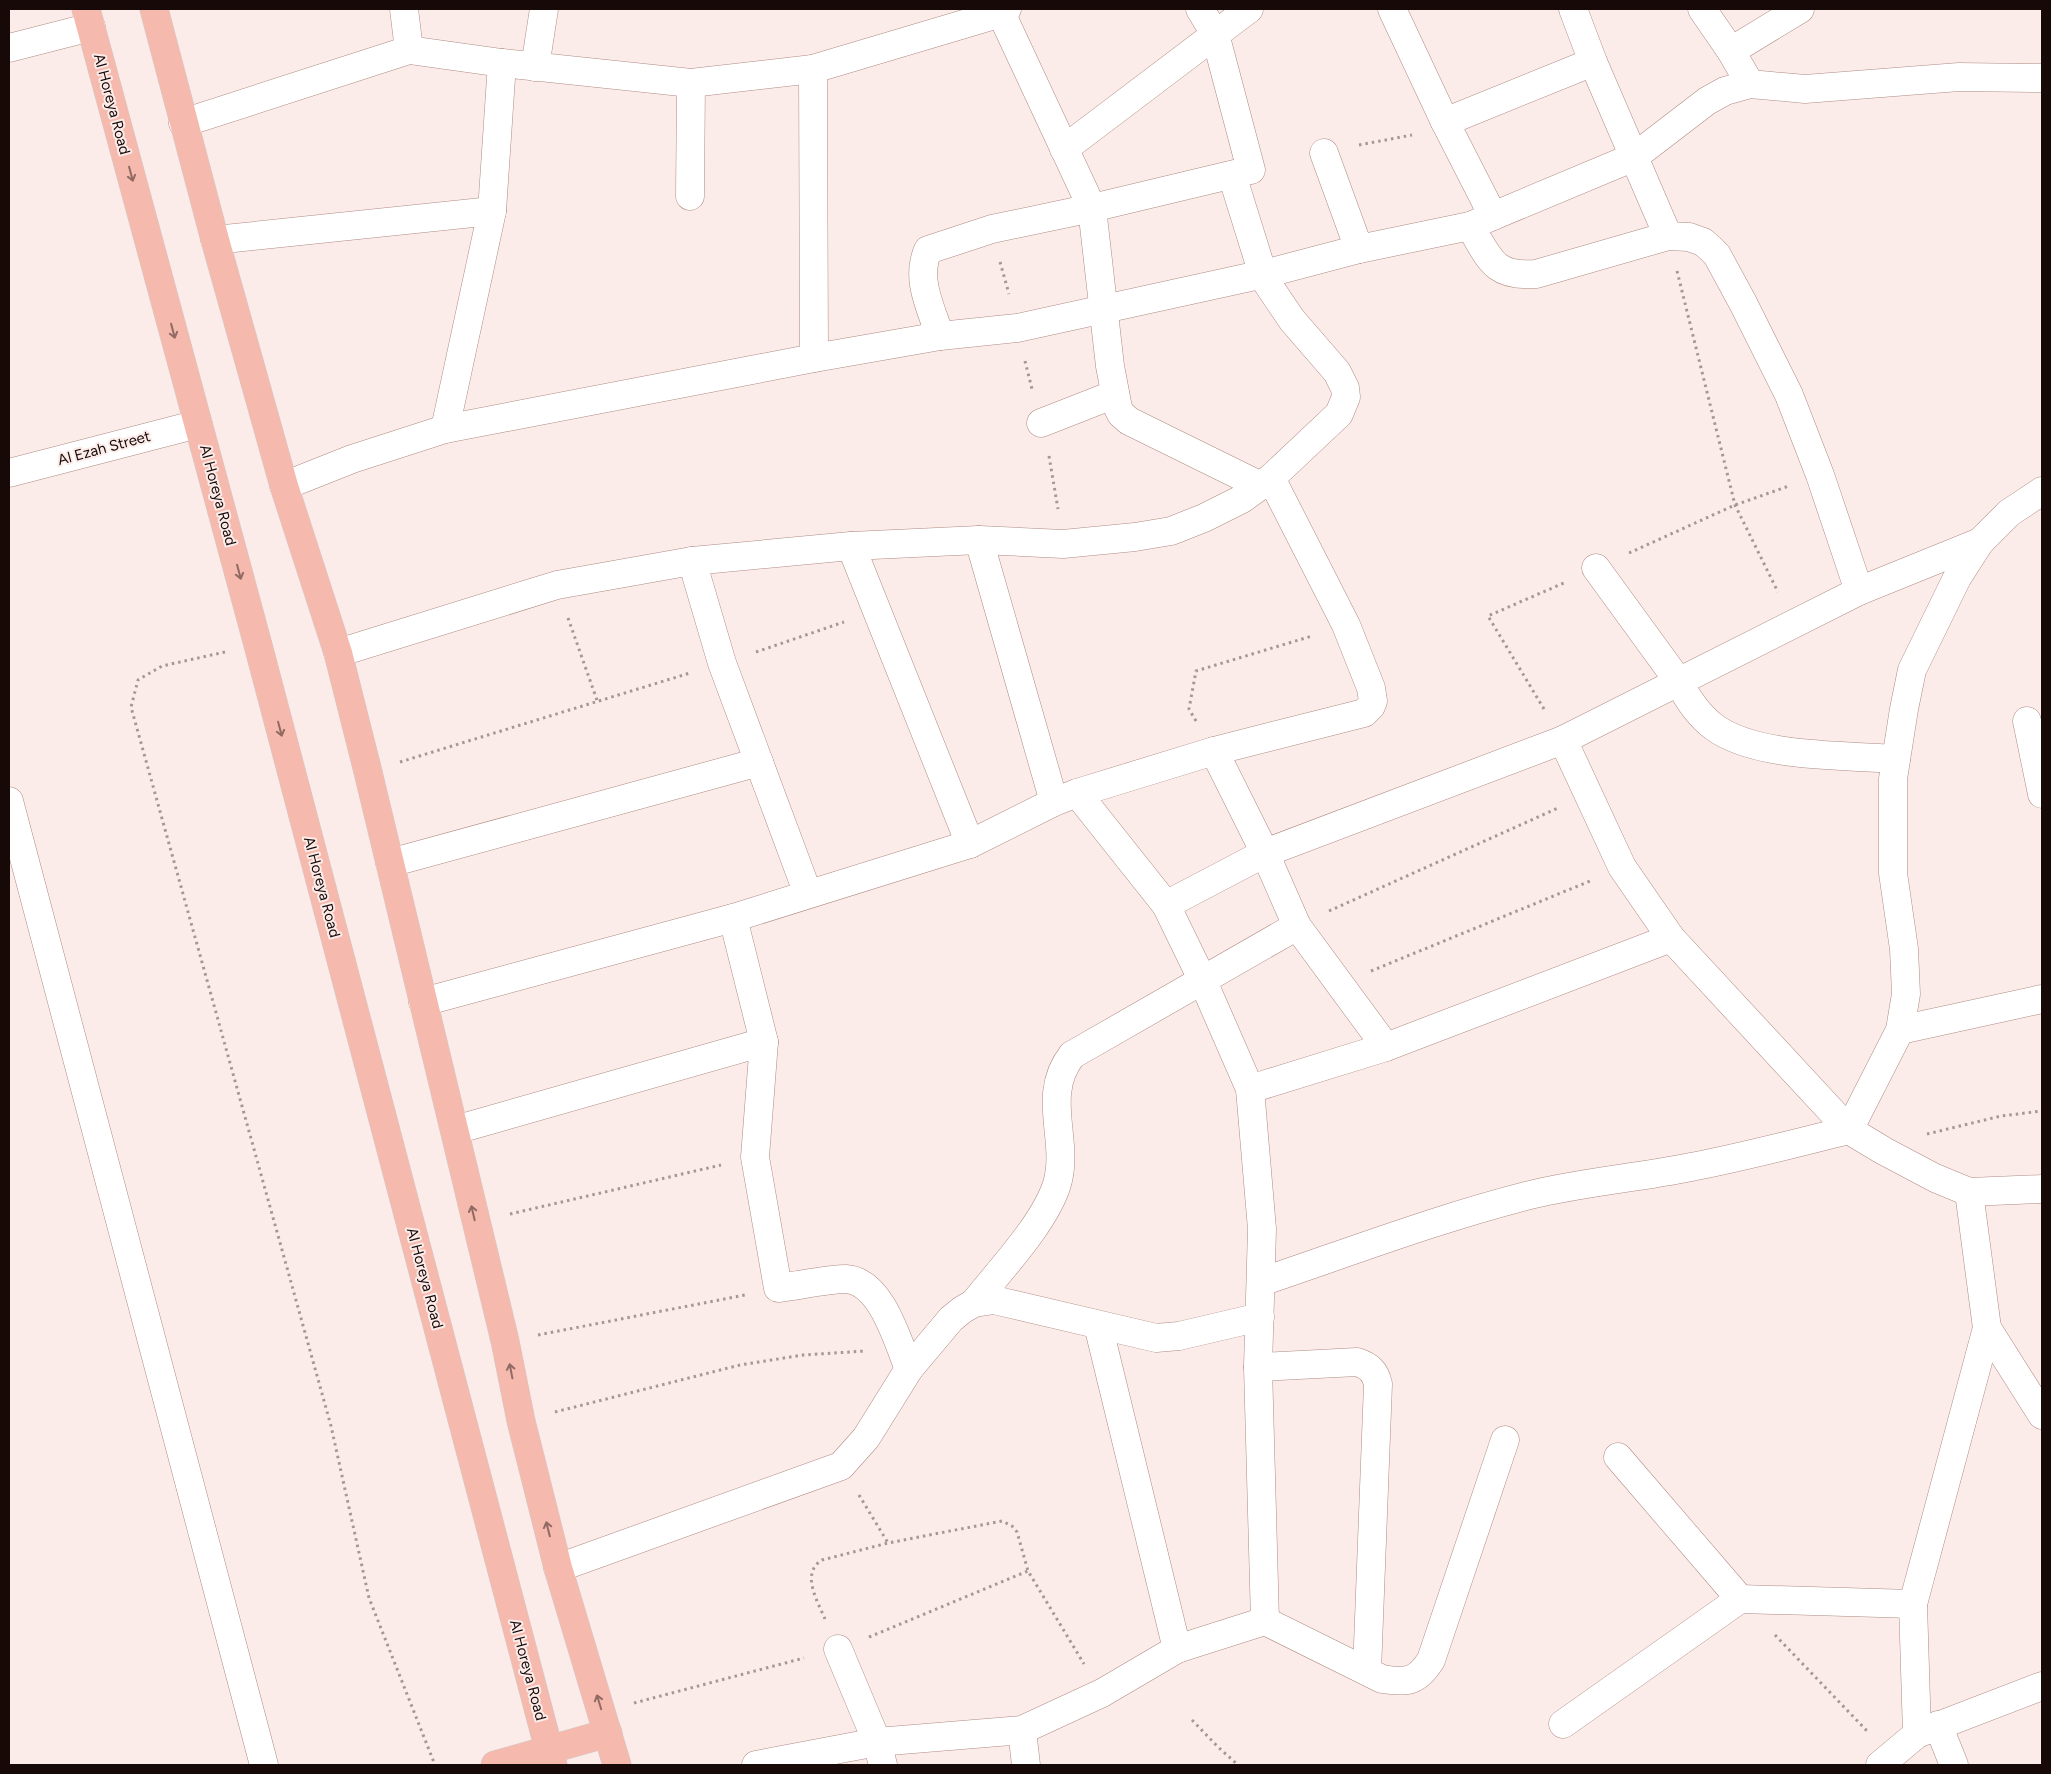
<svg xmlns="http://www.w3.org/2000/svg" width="2051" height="1774" font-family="Figtree,sans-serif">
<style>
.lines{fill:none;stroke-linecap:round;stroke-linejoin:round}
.minor-casing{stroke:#af8b83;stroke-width:29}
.major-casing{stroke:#d0cecd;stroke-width:29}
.path{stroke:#a59794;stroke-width:3;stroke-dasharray:2.5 4;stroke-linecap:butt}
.minor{stroke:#fff;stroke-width:28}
.major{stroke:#f5b9ae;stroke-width:28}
.oneway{stroke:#916a63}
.labels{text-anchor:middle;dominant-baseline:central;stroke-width:4;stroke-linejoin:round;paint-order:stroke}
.street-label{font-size:15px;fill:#160907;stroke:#fcece9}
</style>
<rect width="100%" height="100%" fill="#fcece9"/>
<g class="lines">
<!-- minor casing -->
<g class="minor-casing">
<g id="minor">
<polyline points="404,9 409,50"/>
<polyline points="1392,9 1445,122 1493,216"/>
<polyline points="1573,9 1593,62 1668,236"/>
<polyline points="1702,9 1731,51"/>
<polyline points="1001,13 1092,208 1110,366 1118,408 1121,414 1129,421 1261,486"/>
<polyline points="9,48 91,27"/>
<polyline points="535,67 544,9"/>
<polyline points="813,69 814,358"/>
<polyline points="1750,84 1731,51 1800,9"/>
<polyline points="1445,122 1593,62"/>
<polyline points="183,123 409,50 502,63"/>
<polyline points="1064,149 1249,9"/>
<polyline points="1324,153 1359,249 1470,226 1493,216 1634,157 1707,101 1725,91 1750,84 1805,89 1959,77 2042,78"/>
<polyline points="690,196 691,83"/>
<path d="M1470,226c20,33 23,51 66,48l132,-38 21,1 14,5 7,6 7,7 26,48 46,92 31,80 39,116 121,-49"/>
<polyline points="215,240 492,211"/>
<path d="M940,336c-9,-28 -25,-57 -12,-86l64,-21 100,-21 159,-38 -36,-136 -15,-25"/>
<polyline points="1041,423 1115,394"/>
<polyline points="445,429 492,211 502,63 691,83 813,69 1001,13 1007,9"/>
<polyline points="9,473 198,424"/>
<polyline points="284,486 352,459 445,429 814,358 940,336 1017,328 1264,274 1359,249"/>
<polyline points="979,540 1054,802"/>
<polyline points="851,546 970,844"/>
<polyline points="692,561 722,663 808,894"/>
<path d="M1596,568l83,114c9,18 19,33 35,45 42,31 130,28 182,32"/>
<polyline points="338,653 557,585 692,561 851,546 979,540 1063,544 1135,537 1171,531 1204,518 1242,499 1271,478 1339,414 1346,397 1345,388 1337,372 1292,320 1267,283 1260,265 1232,175"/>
<polyline points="2027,721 2042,794"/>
<polyline points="1563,740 1622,867 1671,938 1849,1130 1884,1151 1935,1178 1969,1192 2042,1189"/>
<polyline points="1214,751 1265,853 1297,926 1386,1047"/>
<polyline points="1077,793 1166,905 1202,979 1250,1089 1262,1229 1258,1367 1265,1621"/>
<polyline points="9,801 264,1765"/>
<polyline points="390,863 759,762"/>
<polyline points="1166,905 1265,853 1563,740 1859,591"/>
<polyline points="733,918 764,1042"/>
<polyline points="423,1002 733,918 970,844 1054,802 1077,793 1214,751 1364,713 1371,706 1373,701 1371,688 1346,625 1271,478"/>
<polyline points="1900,1030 2042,999"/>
<polyline points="1250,1089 1386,1047 1671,938"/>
<path d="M455,1130l309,-88 -9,115 23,131c19,-2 50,-9 68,-9 36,2 52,64 63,90"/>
<path d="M1261,1282c89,-30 178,-64 269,-87 53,-13 107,-17 161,-28 53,-10 105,-24 158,-37l51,-100 6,-36 -2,-45 -11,-76v-94l11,-70 8,-39 45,-92 23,-36 29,-29 33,-22"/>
<path d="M974,1303c26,-33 71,-80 83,-119 13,-44 -17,-88 15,-129l225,-129"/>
<polyline points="1098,1325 1177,1649"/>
<polyline points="1987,1328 2042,1415"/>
<path d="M1258,1367l99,-5c12,4 18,9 21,22l-11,287"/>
<polyline points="1618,1457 1740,1599"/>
<polyline points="558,1568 841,1466 866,1438 909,1369 951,1319 962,1310 974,1303 994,1300 1156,1338 1179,1336 1260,1317"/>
<polyline points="838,1649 877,1742 883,1765"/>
<polyline points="1563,1724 1740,1599 1913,1604"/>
<polyline points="1938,1725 1954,1765"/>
<polyline points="1022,1730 1026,1765"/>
<polyline points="1917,1734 1913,1604 1987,1328 1969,1192"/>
<path d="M756,1765l121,-23 145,-12 80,-37 75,-44 88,-28 117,58c25,4 35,3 49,-19l74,-220"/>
<polyline points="1880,1765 1917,1734 2042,1686"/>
</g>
</g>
<!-- major casing -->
<g class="major-casing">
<g id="major">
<polyline points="86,9 258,645 553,1765"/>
<polyline points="154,9 215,240 284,486 338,653 368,772 505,1341 521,1421 558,1568 617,1765"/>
<polyline points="495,1765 608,1733"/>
</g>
</g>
<!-- path -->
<g class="path">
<polyline points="1359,145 1412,135"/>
<polyline points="1000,262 1009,294"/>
<polyline points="1677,271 1735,505 1778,592"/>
<polyline points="1025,361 1032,389"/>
<polyline points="1049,456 1058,509"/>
<polyline points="1629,553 1735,505 1789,486"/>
<polyline points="568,618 598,703"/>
<polyline points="225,652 162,666 138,680 131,707 331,1426 369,1598 435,1765"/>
<polyline points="756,652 844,622"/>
<polyline points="1544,709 1488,616 1566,582"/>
<polyline points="1196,721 1189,709 1196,671 1312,636"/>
<polyline points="400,762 690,673"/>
<polyline points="1329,911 1558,808"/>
<polyline points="1371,971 1590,881"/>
<polyline points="1927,1134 2001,1116 2042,1111"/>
<polyline points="510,1214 721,1165"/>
<polyline points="538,1335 745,1295"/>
<polyline points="555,1412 740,1365 803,1355 865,1351"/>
<polyline points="859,1495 888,1543"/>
<path d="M825,1619c-7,-17 -25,-46 -3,-59l66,-17 114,-22 10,5 5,6 11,39 56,93"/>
<polyline points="1775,1635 1868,1732"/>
<polyline points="869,1637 1028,1571"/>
<polyline points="634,1703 804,1658"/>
<polyline points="1192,1720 1218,1747 1238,1765"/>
</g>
<!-- minor -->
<use href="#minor" class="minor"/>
<!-- major -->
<use href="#major" class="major"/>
</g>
<!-- one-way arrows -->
<defs><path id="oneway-shaft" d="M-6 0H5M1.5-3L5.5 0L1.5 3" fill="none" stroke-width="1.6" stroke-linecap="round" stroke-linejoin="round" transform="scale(1.25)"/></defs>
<g class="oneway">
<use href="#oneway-shaft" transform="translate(131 174) rotate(75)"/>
<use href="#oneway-shaft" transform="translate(173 331) rotate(75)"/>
<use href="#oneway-shaft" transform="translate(239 572) rotate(75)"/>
<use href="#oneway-shaft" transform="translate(280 729) rotate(75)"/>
<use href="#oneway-shaft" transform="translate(473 1213) rotate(-103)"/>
<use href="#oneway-shaft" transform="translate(511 1371) rotate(-101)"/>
<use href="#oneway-shaft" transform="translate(548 1529) rotate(-104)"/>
<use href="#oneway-shaft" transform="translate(599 1702) rotate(-107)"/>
</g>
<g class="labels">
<!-- street labels -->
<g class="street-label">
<text transform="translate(112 104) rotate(75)">Al Horeya Road</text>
<text transform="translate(104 448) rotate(-15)">Al Ezah Street</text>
<text transform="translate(218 495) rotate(75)">Al Horeya Road</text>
<text transform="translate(322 887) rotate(75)">Al Horeya Road</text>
<text transform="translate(425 1278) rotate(75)">Al Horeya Road</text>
<text transform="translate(528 1670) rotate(75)">Al Horeya Road</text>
</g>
</g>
<!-- border -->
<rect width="2051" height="1774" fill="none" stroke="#160907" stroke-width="20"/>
</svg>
